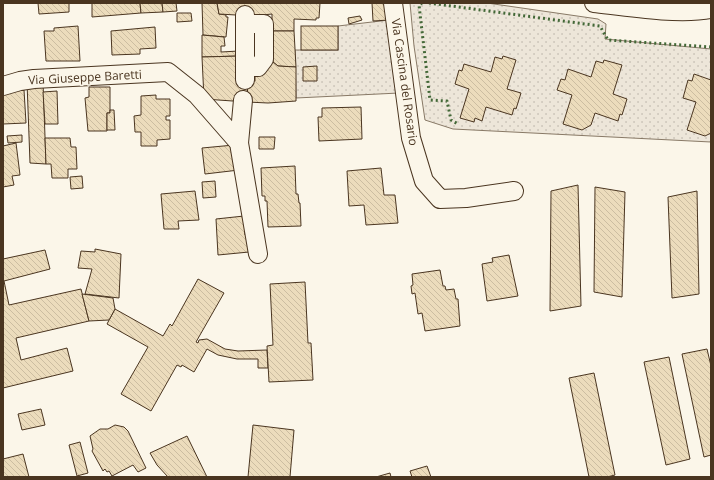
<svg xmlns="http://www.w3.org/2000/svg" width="714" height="480" font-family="'Open Sans',sans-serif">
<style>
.park{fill:url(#park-dots);stroke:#887966}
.building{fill:url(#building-back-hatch);stroke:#4a3520}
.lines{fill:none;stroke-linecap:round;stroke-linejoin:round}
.minor-casing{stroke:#4a3520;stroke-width:20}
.minor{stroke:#fbf6e9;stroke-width:18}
.hedge{stroke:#436837;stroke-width:3;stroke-dasharray:2 3;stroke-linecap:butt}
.labels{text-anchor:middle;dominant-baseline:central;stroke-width:3;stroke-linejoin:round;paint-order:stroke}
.street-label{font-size:12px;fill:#4a3520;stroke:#fbf6e9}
</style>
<defs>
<pattern id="park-dots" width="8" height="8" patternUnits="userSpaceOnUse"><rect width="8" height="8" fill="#ede6d9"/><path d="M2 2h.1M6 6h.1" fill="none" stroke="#cdc6ba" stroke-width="1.8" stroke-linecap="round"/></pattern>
<pattern id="building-back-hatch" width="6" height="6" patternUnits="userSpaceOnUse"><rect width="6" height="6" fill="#ecdcbc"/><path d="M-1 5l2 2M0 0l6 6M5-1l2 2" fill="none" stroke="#ccbda1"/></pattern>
</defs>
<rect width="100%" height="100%" fill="#fbf6e9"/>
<!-- park -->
<g class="park">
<polygon points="410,3 487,3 598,19 606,24 605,39 711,49 711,142 453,129 425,120 414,46"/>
<polygon points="389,20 399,93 296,98 295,50 338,50 338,26"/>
</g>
<!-- building -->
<g class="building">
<polygon points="38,3 69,3 69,12 39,14"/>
<polygon points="92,3 140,3 141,13 92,17"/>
<polygon points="140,3 162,3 163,12 141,13"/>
<polygon points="162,3 176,3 177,11 163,12"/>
<polygon points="202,3 217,3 219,14 226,15 226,17 228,17 226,37 203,35"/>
<polygon points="217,3 320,3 319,18 316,18 316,20 294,19 294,31 272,31 272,14 253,16 219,14"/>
<polygon points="372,3 386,3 389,20 373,21"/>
<polygon points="177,13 191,13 192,21 177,22"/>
<polygon points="360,16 362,20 349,24 348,18"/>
<polygon points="78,26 80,61 46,61 44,31 54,31 54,28"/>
<rect x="301" y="26" width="37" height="24"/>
<polygon points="155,27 156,48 140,49 140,54 112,55 111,31"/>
<polygon points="272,31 294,31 296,67 278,66 273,62"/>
<polygon points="202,35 224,37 225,46 221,46 221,52 239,51 239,56 202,57"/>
<polygon points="240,56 248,80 247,102 204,99 202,57"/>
<polygon points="503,56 516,60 507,89 521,93 516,109 514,108 512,115 486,107 482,121 475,118 474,122 460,118 469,89 455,84 459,70 462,71 464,64 491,72 495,57 502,59"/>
<polygon points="604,60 622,65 613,94 627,99 622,115 620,114 618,121 595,113 591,125 582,130 563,124 572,95 557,90 561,79 565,80 568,69 591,77 596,61 603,63"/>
<polygon points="266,62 273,62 278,66 296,67 296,101 268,103 247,102 248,80 255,81 255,72"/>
<polygon points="317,66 317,81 303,81 303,67"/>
<polygon points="694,74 711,80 711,133 705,136 687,130 696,102 683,98 688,80 692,81"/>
<polygon points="27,82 43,82 46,164 30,163"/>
<polygon points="89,87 110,87 110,113 107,113 107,131 88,131 85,98 89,97"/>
<polygon points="24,90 26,123 3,124 3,92"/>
<polygon points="57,91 58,124 45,124 43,92"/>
<polygon points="156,95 156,99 170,99 170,116 166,116 166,120 170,120 170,139 157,140 157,146 141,146 141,132 135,132 134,116 141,115 141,96"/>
<polygon points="361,107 362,139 319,141 318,117 322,117 322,108"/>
<polygon points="110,110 114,110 115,130 107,130 107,113 110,113"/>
<polygon points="22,135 22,142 8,143 7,136"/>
<polygon points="259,137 275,137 274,149 259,149"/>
<polygon points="45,138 70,138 71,147 76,147 77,169 68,169 68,178 52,178 51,164 46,164"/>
<polygon points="16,143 20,175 12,176 14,185 3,187 3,146"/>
<polygon points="234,145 239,170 205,174 202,148"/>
<polygon points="295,166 296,194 298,194 299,203 300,203 301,226 268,227 267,201 265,201 265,196 262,196 261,168"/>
<polygon points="381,168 384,195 395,195 398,223 366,225 364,205 349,206 347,171"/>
<polygon points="82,176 83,188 71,189 70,177"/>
<polygon points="215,181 216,197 203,198 202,182"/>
<polygon points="578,185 581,306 550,311 551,191"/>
<polygon points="595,187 625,192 622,297 594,292"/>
<polygon points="195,191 199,220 178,221 179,229 164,229 161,194"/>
<polygon points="697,191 699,294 672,298 668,197"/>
<polygon points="244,216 245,235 248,237 249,252 218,255 216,219"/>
<polygon points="95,249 121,254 119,298 85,294 92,269 78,268 81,251 95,252"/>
<polygon points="45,250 50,269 4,281 9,305 81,289 89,321 16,338 21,360 67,348 73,371 3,388 3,259"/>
<polygon points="509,255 518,296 487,301 482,264 493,262 492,258"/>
<polygon points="440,270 443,286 445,286 446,290 454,289 456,299 458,299 460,326 425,331 422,313 418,314 415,293 412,294 411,286 413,285 412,274"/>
<polygon points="198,279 224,293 196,342 198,343 199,340 207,339 225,349 238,351 267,350 268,368 258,368 258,359 237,359 218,355 207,349 194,372 182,365 181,367 177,365 151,411 121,394 148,347 107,324 115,309 163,336 170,324 172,326"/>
<polygon points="305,282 308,343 311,343 313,380 269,382 267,346 273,345 270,284"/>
<polygon points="82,294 113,298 115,309 109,320 89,321"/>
<polygon points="707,349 711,366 711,455 704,457 682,354"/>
<polygon points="669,357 690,459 666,465 644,362"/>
<polygon points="594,373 615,475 607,477 589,477 569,378"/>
<polygon points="41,409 45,425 22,430 18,414"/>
<polygon points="115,425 124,427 128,431 146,468 138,472 133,465 112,476 109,471 107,472 105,469 103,471 92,451 93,449 90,436 100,429 108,429"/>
<polygon points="253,425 294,430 290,477 248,477"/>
<polygon points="187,436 207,477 168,477 157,465 150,453"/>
<polygon points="80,442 88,473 77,476 69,445"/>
<polygon points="23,454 29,477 3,477 3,459"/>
<polygon points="427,466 431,477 412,477 410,471"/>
<polygon points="390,473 391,477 376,477"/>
</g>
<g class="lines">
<!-- minor casing -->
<g class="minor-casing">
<g id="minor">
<polyline points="393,3 411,138 424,181 440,199 466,198 514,191"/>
<path d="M594,3c34,4 84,12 117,6"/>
<polyline points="245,24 264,24 264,59 258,67 245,67"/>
<polyline points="245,80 245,15"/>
<polyline points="3,86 20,81 34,79 168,72 197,95 239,143 258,254"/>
<polyline points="239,143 243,100"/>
</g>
</g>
<!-- minor -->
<use href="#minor" class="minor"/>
<!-- hedge -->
<g class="hedge">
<polyline points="422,3 419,5 430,100 447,101 451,120 458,124"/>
<polyline points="429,3 600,26 608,40 711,47"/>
</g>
</g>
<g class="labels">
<!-- street labels -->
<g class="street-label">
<text transform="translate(85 77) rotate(-3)">Via Giuseppe Baretti</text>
<text transform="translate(405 82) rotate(82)">Via Cascina del Rosario</text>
</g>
</g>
<!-- border -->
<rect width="714" height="480" fill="none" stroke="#4a3520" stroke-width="8"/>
</svg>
